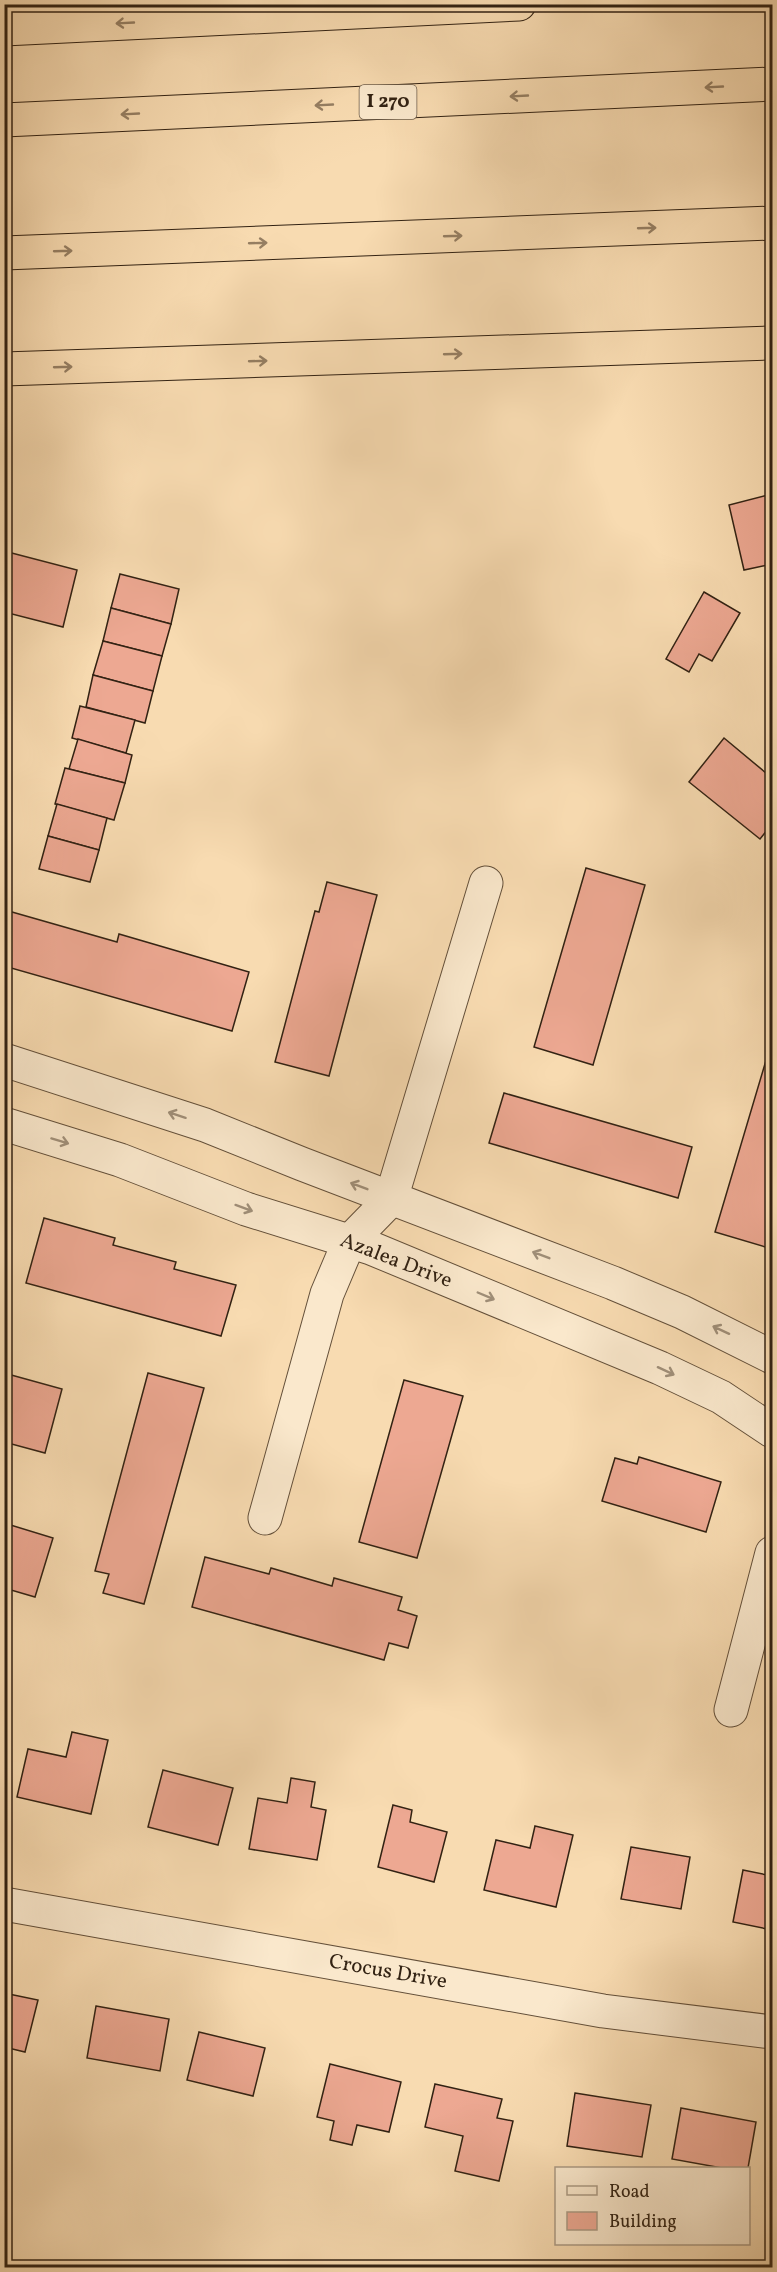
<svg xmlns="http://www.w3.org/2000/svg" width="777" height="2272" font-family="Vollkorn,serif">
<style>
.building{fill:#eda892;stroke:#322213;stroke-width:1.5}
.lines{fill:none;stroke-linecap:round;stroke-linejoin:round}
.minor-casing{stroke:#64503a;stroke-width:35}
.highway-casing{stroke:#322213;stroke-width:35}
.minor{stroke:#fae8cc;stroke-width:33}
.highway{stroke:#f8dbb1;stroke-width:33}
.oneway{stroke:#957e62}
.oneway2{stroke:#a08f79}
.labels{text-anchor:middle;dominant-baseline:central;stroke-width:6;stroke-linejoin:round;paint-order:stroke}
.shield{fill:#fae8cc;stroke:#6e5d4a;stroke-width:1.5}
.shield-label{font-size:20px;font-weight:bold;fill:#322213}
.street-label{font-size:21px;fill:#322213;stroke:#fae8cc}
</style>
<rect width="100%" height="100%" fill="#f8dbb1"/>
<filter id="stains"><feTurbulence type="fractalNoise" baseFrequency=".00333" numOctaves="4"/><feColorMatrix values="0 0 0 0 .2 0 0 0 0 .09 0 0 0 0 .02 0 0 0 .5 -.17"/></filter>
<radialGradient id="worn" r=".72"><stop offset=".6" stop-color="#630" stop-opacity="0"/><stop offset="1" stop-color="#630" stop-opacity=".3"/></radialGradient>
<!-- building -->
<g class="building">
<polygon points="772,494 772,564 744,570 729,505"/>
<polygon points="4,551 77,570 63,627 4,612"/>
<polygon points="120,574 179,589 171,624 111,608"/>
<polygon points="704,592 740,613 712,661 699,654 689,672 666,659"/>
<polygon points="111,608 171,624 162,656 103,641"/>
<polygon points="103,641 162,656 153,691 93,675"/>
<polygon points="93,675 153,691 145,723 86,707"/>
<polygon points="80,706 135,720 126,753 72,738"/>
<polygon points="724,738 772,778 772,796 767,803 772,808 772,824 760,839 689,782"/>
<polygon points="78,739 132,755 125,783 69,769"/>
<polygon points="65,768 125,783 114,820 55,804"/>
<polygon points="57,804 107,818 99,850 48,836"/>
<polygon points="48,836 99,850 90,882 39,869"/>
<polygon points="586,868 645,885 593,1065 534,1047"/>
<polygon points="327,882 377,895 329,1076 275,1062 315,911 319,912"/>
<polygon points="5,910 117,942 119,934 249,972 232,1031 4,966"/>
<polygon points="770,1047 772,1048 772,1236 769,1248 715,1232"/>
<polygon points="504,1093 692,1147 678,1198 489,1143"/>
<polygon points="44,1218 115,1238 113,1245 176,1262 174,1269 236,1285 221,1336 26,1283"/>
<polygon points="4,1373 62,1389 45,1453 4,1442"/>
<polygon points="148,1373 204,1388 144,1604 103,1593 109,1574 95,1571"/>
<polygon points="404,1380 463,1396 417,1558 359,1542"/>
<polygon points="639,1457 721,1482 706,1532 602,1501 615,1458 637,1464"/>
<polygon points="4,1523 53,1538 35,1597 4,1588"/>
<polygon points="205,1557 269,1574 271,1568 332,1586 334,1578 402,1597 398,1610 417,1616 408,1648 389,1643 384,1660 192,1607"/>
<polygon points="72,1732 108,1740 91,1814 17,1797 28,1749 66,1757"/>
<polygon points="163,1770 233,1788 218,1845 148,1827"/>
<polygon points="291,1778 315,1782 311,1807 326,1810 317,1860 249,1849 258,1798 287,1803"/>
<polygon points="393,1805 412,1810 410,1822 447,1832 434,1882 378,1867"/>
<polygon points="535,1826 573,1835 556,1907 484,1890 496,1840 530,1848"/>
<polygon points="631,1847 690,1857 681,1909 621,1899"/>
<polygon points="743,1870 772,1876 772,1930 733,1922"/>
<polygon points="4,1993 38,2000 25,2052 4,2047"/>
<polygon points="96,2006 169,2019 160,2071 87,2058"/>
<polygon points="199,2032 265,2048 253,2096 187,2080"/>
<polygon points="330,2064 401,2082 389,2132 357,2125 352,2145 330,2140 334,2121 317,2117"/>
<polygon points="435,2084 502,2099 497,2118 513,2121 499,2181 455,2171 463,2136 425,2127"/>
<polygon points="575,2093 651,2105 642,2157 567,2146"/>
<polygon points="681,2108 756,2122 748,2168 722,2168 672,2159"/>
<polygon points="4,2264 34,2265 34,2268 4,2268"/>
</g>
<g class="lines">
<!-- minor casing -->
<g class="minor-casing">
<g id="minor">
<polyline points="4,1060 205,1125 302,1164 613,1283 682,1312 772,1357"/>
<polyline points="4,1124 120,1160 246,1209 371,1248 660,1368 721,1397 772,1431"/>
<polyline points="265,1518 327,1294 349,1242 391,1199 486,883"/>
<polyline points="731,1710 772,1553"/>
<polyline points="4,1904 603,2011 772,2032"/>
</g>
</g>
<!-- highway casing -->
<g class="highway-casing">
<g id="highway">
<polyline points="4,29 519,4"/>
<polyline points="4,120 772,84"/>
<polyline points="4,253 772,223"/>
<polyline points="4,369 772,343"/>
</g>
</g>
<!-- minor -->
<use href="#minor" class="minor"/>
<!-- highway -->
<use href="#highway" class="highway"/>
</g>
<!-- one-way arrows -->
<defs><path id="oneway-shaft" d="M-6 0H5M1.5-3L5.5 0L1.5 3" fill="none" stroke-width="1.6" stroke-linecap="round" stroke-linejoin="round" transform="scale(1.5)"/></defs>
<g class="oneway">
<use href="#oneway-shaft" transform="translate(125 23) rotate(177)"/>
<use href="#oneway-shaft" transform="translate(714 87) rotate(177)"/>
<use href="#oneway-shaft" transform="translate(519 96) rotate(177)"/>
<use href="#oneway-shaft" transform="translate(324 105) rotate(177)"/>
<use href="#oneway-shaft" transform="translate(130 114) rotate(177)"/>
<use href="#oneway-shaft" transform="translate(647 228) rotate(-2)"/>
<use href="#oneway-shaft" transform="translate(453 236) rotate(-2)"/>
<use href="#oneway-shaft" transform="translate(258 243) rotate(-2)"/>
<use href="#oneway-shaft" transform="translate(63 251) rotate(-2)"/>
<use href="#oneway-shaft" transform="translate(453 354) rotate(-2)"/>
<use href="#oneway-shaft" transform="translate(258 361) rotate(-2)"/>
<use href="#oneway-shaft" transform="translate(63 367) rotate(-2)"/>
</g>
<g class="oneway2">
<use href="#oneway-shaft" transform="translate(177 1115) rotate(-162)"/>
<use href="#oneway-shaft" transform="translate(60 1141) rotate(17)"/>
<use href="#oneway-shaft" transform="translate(359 1186) rotate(-159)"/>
<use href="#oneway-shaft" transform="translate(244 1208) rotate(20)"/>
<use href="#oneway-shaft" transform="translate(541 1255) rotate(-159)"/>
<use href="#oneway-shaft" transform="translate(486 1296) rotate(23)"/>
<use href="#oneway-shaft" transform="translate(721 1330) rotate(-155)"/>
<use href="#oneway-shaft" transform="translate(666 1371) rotate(25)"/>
</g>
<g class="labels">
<!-- shield labels -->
<rect class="shield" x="359.5" y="85" width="57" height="34" rx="4.5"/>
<g class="shield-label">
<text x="388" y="102">I 270</text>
</g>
<!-- street labels -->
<g class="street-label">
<text transform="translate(396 1261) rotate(21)">Azalea Drive</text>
<text transform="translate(388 1972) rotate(10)">Crocus Drive</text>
</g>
</g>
<!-- margin -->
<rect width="777" height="2272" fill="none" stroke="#f8dbb1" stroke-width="24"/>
<rect x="6" y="6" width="765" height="2260" fill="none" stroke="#322213" stroke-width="3"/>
<rect x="12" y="12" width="753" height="2248" fill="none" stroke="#322213" stroke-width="1.5"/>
<!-- legend -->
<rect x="555" y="2167" width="195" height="78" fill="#fae8cc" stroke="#aa9982" stroke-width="1.5"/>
<rect x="567" y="2186" width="30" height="9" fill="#fae8cc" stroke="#aa9982" stroke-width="1.5"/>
<text x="609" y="2197" font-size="18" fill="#322213">Road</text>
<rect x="567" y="2212" width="30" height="18" fill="#eda892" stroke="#aa9982" stroke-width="1.5"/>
<text x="609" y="2227" font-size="18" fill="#322213">Building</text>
<rect width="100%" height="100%" filter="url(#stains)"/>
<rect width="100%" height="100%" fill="url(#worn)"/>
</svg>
